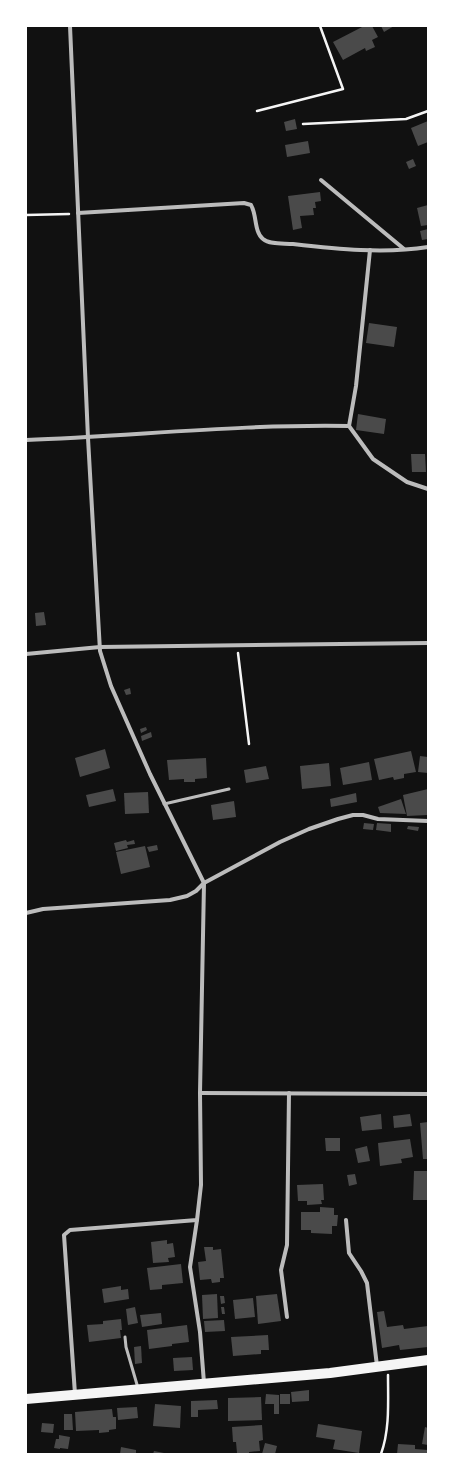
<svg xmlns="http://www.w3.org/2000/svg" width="454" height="1480" font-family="Quicksand,sans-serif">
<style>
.building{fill:#4a4a4a}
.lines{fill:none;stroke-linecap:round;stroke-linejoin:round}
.path{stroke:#f5f5f5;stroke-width:2.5}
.service{stroke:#bcbcbc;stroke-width:3}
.minor{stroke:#bcbcbc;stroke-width:4}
.primary{stroke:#f5f5f5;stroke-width:10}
</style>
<rect width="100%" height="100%" fill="#111"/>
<!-- building -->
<g class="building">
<polygon points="364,26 372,26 378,37 372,40 375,47 366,51 365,48 343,60 333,42"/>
<polygon points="381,26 394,26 384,32"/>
<polygon points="295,119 297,129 286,131 284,122"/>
<polygon points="428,121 428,142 418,146 411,128"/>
<polygon points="308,141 310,153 287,157 285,145"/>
<polygon points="413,159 416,166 409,169 406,162"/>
<polygon points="320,192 321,201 315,202 316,208 313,208 314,215 300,216 302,228 293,230 288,196"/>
<polygon points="428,205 428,225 421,226 417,208"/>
<polygon points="428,229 428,239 422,240 420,231"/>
<polygon points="369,323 397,327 394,347 366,343"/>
<polygon points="358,414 386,419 384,434 356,430"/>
<polygon points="411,454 425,454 426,472 412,472"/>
<polygon points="44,612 46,625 36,626 35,613"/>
<polygon points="130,688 131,694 126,695 124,690"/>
<polygon points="146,727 147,730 141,733 140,729"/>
<polygon points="151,732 152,737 142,741 141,736"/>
<polygon points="105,749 110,768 80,777 75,758"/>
<polygon points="411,751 416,772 404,774 404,778 394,780 393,777 379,780 374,759"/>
<polygon points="420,756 428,757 428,773 418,772"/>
<polygon points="206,758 207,778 195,779 195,782 184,782 184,779 169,780 167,760"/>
<polygon points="369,762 372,780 343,785 340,768"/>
<polygon points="329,763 331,786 302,789 300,766"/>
<polygon points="266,766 269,779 246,783 244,770"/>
<polygon points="113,789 116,801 89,807 86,795"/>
<polygon points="428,789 428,815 407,816 403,795"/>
<polygon points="148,792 149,813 125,814 124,793"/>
<polygon points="356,793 357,802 331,807 330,799"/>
<polygon points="401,799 406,814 380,813 378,807"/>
<polygon points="234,801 236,817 213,820 211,805"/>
<polygon points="364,823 374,824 373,830 363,829"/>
<polygon points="377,823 391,824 391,832 376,830"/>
<polygon points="408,826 419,827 418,831 407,829"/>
<polygon points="126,840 127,842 134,840 135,844 127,845 128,848 116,851 114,843"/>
<polygon points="157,845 158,850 149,852 147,847"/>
<polygon points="145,846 150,867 121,874 116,852"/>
<polygon points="381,1114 382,1129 362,1131 360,1117"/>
<polygon points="410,1114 412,1126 394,1128 393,1116"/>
<polygon points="428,1122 428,1159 423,1159 420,1123"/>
<polygon points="325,1138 340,1138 340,1151 326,1151"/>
<polygon points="410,1139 413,1157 401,1159 402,1163 380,1166 378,1143"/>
<polygon points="367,1146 370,1161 358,1163 355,1149"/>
<polygon points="414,1171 428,1171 428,1200 413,1200"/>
<polygon points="355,1174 357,1184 349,1186 347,1175"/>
<polygon points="323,1184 324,1200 321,1200 322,1204 307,1205 307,1201 298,1201 297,1185"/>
<polygon points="320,1207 334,1208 334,1215 338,1215 337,1226 332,1226 332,1234 311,1233 311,1230 301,1230 301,1212 320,1212"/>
<polygon points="167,1240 167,1244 173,1243 175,1257 168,1258 169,1262 153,1263 151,1242"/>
<polygon points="204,1247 213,1247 213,1250 221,1249 224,1278 220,1278 220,1282 212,1283 211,1279 200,1280 198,1262 206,1261"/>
<polygon points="181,1264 183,1283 162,1285 162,1289 150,1290 147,1268"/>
<polygon points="121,1286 121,1290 128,1289 129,1299 104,1303 102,1289"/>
<polygon points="217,1294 218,1318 203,1319 202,1295"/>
<polygon points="277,1294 281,1321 258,1324 256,1296"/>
<polygon points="220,1296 224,1296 225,1303 221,1304"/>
<polygon points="253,1298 255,1317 235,1319 233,1300"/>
<polygon points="135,1307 138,1323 128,1325 126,1309"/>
<polygon points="221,1307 224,1307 225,1314 222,1314"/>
<polygon points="384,1311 387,1327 403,1325 404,1329 428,1326 428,1347 400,1350 399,1345 382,1348 377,1312"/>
<polygon points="161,1313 162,1324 142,1327 140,1315"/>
<polygon points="121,1319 122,1330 120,1330 121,1338 89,1342 87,1325 103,1324 103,1321"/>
<polygon points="224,1320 225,1331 205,1332 204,1321"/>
<polygon points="187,1325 189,1342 172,1344 172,1346 149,1349 147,1330"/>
<polygon points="268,1335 269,1350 261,1350 261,1354 233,1356 231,1337"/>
<polygon points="141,1346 142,1363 135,1364 134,1347"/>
<polygon points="192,1357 193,1370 174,1371 173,1358"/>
<polygon points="309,1390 309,1401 292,1402 291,1392"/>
<polygon points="266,1394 279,1395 279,1414 274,1414 274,1404 265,1404"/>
<rect x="280" y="1394" width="10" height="10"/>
<polygon points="261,1397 262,1420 228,1421 228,1398"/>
<polygon points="217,1400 218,1409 198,1410 198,1417 191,1417 191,1401"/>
<polygon points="155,1404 181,1406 180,1428 153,1426"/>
<polygon points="137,1407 138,1418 118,1420 117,1408"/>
<polygon points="112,1409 113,1417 116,1417 116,1429 109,1430 109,1432 99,1433 99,1430 76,1431 75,1412"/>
<polygon points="64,1414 72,1414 73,1430 64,1430"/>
<polygon points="42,1423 54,1424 53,1433 41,1432"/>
<polygon points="318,1424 362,1431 359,1453 333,1449 335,1440 316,1437"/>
<polygon points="262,1425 263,1440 259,1441 260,1451 249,1452 249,1454 237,1453 236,1442 233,1442 232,1427"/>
<polygon points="425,1427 428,1428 428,1445 422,1444"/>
<polygon points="59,1435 70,1437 68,1449 60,1448 60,1449 54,1448 56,1439 59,1439"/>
<polygon points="265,1443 277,1446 275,1454 262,1454"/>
<polygon points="398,1444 415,1445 415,1449 428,1450 428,1454 397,1454"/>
<polygon points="121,1447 136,1450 136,1454 120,1454"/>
<polygon points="154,1451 164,1453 164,1454 153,1454"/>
</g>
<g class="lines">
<!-- path -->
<g class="path">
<polyline points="257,111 343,89 320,26"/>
<polyline points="303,124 406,119 428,111"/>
<polyline points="26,215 69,214"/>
<polyline points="238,653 249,744"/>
<path d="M381,1454c9,-25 7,-53 7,-79"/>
</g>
<!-- service -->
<g class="service">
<polyline points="164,804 229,789"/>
<polyline points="125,1337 126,1347 138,1388"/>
</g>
<!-- minor -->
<g class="minor">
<polyline points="70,26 88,438 100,651 111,686 150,774 204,883 200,1093 201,1185 197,1220 70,1230 64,1235 75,1394"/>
<polyline points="321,180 404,249"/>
<path d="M78,213l166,-10 7,2c6,10 3,27 12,34 7,6 21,4 30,5 44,5 91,10 135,3"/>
<polyline points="349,426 356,386 370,250"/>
<path d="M26,440c108,-4 216,-16 323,-14l24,33 34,23 21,7"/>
<polyline points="26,654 100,647 428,643"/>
<polyline points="26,913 43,909 170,900 187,896 196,891 204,883 280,842 309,829 338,819 353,815 363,815 378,819 428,821"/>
<polyline points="200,1093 428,1094"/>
<polyline points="197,1220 190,1267 200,1332 204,1383"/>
<polyline points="346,1220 349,1253 361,1271 367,1283 377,1366"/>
<polyline points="287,1317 281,1270 287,1245 289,1093"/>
</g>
<!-- primary -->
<polyline class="primary" points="26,1399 330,1373 428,1360"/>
</g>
<!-- border -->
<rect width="454" height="1480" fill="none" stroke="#ffffff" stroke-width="54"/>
</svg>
